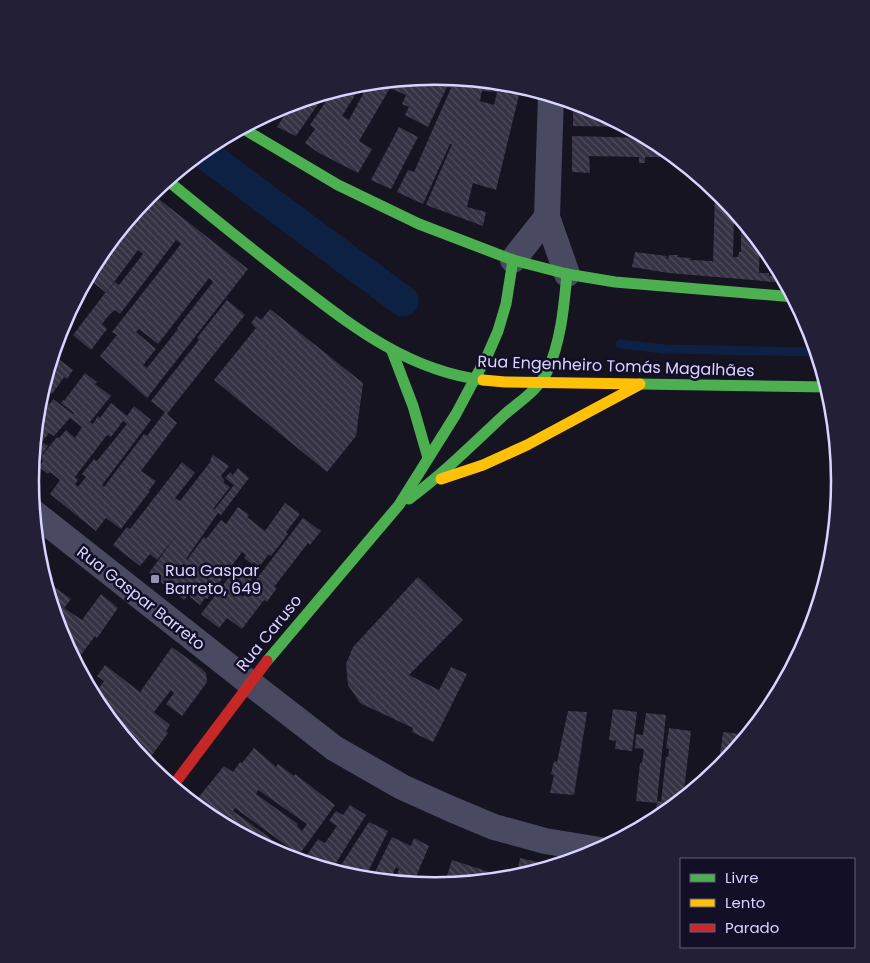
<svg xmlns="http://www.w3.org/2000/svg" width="870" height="963" font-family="Poppins,sans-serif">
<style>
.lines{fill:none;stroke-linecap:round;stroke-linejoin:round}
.stream{stroke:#0d2144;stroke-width:9}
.canal{stroke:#0d2144;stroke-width:31}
.building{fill:url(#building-back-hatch);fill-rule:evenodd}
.street{stroke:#4a4962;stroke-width:26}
.fast{stroke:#4caf50;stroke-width:11}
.slow{stroke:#ffc107;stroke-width:11}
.jam{stroke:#c62828;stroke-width:11}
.poi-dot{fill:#9591b1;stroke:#130f26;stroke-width:2}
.labels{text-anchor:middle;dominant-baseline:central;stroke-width:5;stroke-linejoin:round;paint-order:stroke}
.street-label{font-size:16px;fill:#d9d4ff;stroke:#130f26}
.poi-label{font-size:16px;fill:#d9d4ff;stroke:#130f26;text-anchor:start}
.rim{fill:none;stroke:#d9d4ff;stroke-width:2.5}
</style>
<defs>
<pattern id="building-back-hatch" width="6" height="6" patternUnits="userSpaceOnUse" patternTransform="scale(1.25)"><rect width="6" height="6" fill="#343243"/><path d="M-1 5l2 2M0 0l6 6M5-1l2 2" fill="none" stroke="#514f5f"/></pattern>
</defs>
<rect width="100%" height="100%" fill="#161421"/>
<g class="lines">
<!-- stream -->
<polyline class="stream" points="620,344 665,349 817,352"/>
<!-- canal -->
<polyline class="canal" points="202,152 403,301"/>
</g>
<!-- building -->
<g class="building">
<path d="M435,77l86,9v9h-2l-23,95 -23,-7 -6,24 19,5 -3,14 -57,-21 26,-61h-2l-27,60 -26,-12 11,-22 6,2 37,-84 -4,-1 -19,40 -23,-12 4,-8 -7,-3 4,-9 -16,-7 -31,53 13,8 -14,24 -39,-20 -14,-10 10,-14 -5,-4 23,-34 29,-7 -20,32 7,4 20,-37zM482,91l15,1 -3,13 -14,-4z"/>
<polygon points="325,94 296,136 277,127 292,104"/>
<polygon points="573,102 590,107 627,127 573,126"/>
<polygon points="283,107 270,123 262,117 280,107"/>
<polygon points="399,127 418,137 391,189 371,180"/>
<polygon points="572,136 646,138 660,145 676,157 645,157 645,163 639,163 639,157 589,156 590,173 572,172"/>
<polygon points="715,190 734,210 733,257 738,257 739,252 741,252 741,219 760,242 759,273 769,273 769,276 782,275 786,283 669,273 632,267 635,252 667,256 666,258 668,259 669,255 678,255 677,257 691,258 690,260 712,261 713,263"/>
<path d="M151,193l97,76 -101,129 -47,-42 17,-21 -5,-3 69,-88 -5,-4 -56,74 -5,-4 -6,5 -7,9 5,5 -16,21 -18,-15 32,-42h1l9,-11 4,3 24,-31 -5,-4 -32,43 -16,-13 46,-58 4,4 -4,-5 12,-15 -5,-5zM209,278l4,4 -36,46 1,1 -31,39 -4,-3 13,-16 -20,-17 3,-3 19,15z"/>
<polygon points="111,240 113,241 95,262 98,256"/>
<path d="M227,300l18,15 -78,99 10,9 -36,48 15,10 -7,9 1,1 -29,38 -15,-11 -10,13 -46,-37 10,-14 -10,-8 -2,2 -9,-7 4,-6 -3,-3 17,-21 2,1 7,-8 9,8 7,-11 -12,-9 -16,18 -5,-3 -7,9 6,4 -12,17 -4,-3 6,-57 1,1 4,-5 7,5 3,-5 20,15 1,-1 -13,-10 2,-3 1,1 21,-28 12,9 -2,2 16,12 -21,26 3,2 5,-8 2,2 11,-15 16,13 7,-10 17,14 -49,65 2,2 40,-53 3,2 18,-24 -14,-11 48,-61 -2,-2zM123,421l4,3 -30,37 -3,-2 -12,15 4,3 -8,10 -3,-3 3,-4 -3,-3 32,-42 4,2z"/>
<polygon points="270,309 363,383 356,436 327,472 214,380 256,328 251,323 256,316 261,320"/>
<polygon points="58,335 63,338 54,350"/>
<polygon points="57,358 73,370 67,379 64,377 52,394 42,388 47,372"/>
<polygon points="213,455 229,466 221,476 224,480 224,483 230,487 213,509 214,510 234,485 225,478 230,472 233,475 238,468 249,478 221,515 218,513 186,559 187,560 204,537 206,539 221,520 226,524 238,507 249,515 247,517 265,531 285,503 300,514 286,532 288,534 271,556 269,554 259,567 254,562 252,564 244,558 246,555 242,552 207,599 205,598 200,605 188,595 184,600 149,573 178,533 157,560 150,554 140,566 113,545 127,527 130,529 182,462 195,473 175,498 180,501 211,461 210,460"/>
<polygon points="303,518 321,531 310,545 308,543 274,587 277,588 269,599 267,602 264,600 242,629 227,618 219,628 201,614 239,564 255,575 240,595 243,597"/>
<polygon points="40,567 53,578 47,585 50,588 47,591"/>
<polygon points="418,577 463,620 409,675 439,690 451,667 467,674 433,742 412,732 413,728 360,703 348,685 346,664 353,647"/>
<polygon points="53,586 71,599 64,608 82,620 101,594 118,608 97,638 95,636 75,663 61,636 48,593"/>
<polygon points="172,647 202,669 206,673 207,682 182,716 166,704 174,693 171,690 154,712 170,725 166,731 168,733 147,762 139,756 98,706 93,696 104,681 97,676 105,665 140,692"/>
<polygon points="613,709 637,712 632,751 615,749 616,741 609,740"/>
<polygon points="568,711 587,712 574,795 550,793 554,775 551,774 554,761 557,762"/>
<polygon points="646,713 666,715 657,801 661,802 666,757 668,757 669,749 666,748 669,728 691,731 683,799 674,807 668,806 656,810 657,803 636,801 640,763 642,763 644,749 635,748 636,734 643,735"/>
<polygon points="723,732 740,734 738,747 718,770"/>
<path d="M254,748l22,19 2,-3 16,12 1,-2 40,31 -36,50 -64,-47 -2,3 48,35 -5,7 -66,-35 -17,-14 31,-38 9,6 7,-10 2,1zM258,790l49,34 -5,7 -5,-5 1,-2 -42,-30z"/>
<polygon points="350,805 366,815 331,871 302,862 318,839 325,843 337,826 329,821 336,811 343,815"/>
<polygon points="369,822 388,831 364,880 336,873"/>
<polygon points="392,837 411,846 414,838 429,846 413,884 394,882 399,869 396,867 389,882 371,880"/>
<polygon points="520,858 541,863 540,871 536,872 518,868"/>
<polygon points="452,860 492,873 489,881 438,886 441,878 446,879"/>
<polygon points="499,873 517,878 497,880"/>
</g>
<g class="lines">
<!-- street -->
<g class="street">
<polyline points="551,95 547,217 567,274"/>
<polyline points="513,260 547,217"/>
<polyline points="33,512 250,683 334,748 402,787 451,809 494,827 545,841 600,850"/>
</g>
<!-- fast -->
<g class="fast">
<polyline points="242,128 338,185 419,224 513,260 567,274 615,282 794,297"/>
<path d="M167,180c44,36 89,73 134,107 56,43 110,84 182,93"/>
<polyline points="392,351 413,406 428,458"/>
<polyline points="640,384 828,387"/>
<path d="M409,499c34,-25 64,-55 95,-84 16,-14 33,-24 43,-43 14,-30 17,-66 20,-98"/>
<polyline points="267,661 399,505 456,414 488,354 498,331 506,304 513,260"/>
</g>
<!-- slow -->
<g class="slow">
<polyline points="483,380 505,382 640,384"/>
<polyline points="441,479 483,465 527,445 639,385"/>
</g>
<!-- jam -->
<polyline class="jam" points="172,787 267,661"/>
</g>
<!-- markers -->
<rect class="poi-dot" x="150" y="574" width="10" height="10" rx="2.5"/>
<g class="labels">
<!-- street labels -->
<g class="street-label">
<text transform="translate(616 366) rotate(2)">Rua Engenheiro Tomás Magalhães</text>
<text transform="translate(141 598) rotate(38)">Rua Gaspar Barreto</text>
<text transform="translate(269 633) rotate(-51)">Rua Caruso</text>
</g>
<!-- poi labels -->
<g class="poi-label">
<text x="165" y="570">Rua Gaspar<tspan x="165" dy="18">Barreto, 649</tspan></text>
</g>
</g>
<!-- crop -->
<path d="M0 0H870V963H0ZM39 481a396 396 0 1 1 792 0a396 396 0 1 1-792 0Z" fill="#231f37" fill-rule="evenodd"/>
<path class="rim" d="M39 481a396 396 0 1 1 792 0a396 396 0 1 1-792 0Z"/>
<!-- legend -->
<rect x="680" y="858" width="175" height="90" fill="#130f26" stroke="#625e7d"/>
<rect x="690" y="874" width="25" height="8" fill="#4caf50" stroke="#625e7d"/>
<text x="725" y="883" font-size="15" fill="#d9d4ff">Livre</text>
<rect x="690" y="899" width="25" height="8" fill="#ffc107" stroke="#625e7d"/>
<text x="725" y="908" font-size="15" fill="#d9d4ff">Lento</text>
<rect x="690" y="924" width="25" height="8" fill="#c62828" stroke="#625e7d"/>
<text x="725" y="933" font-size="15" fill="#d9d4ff">Parado</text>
</svg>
